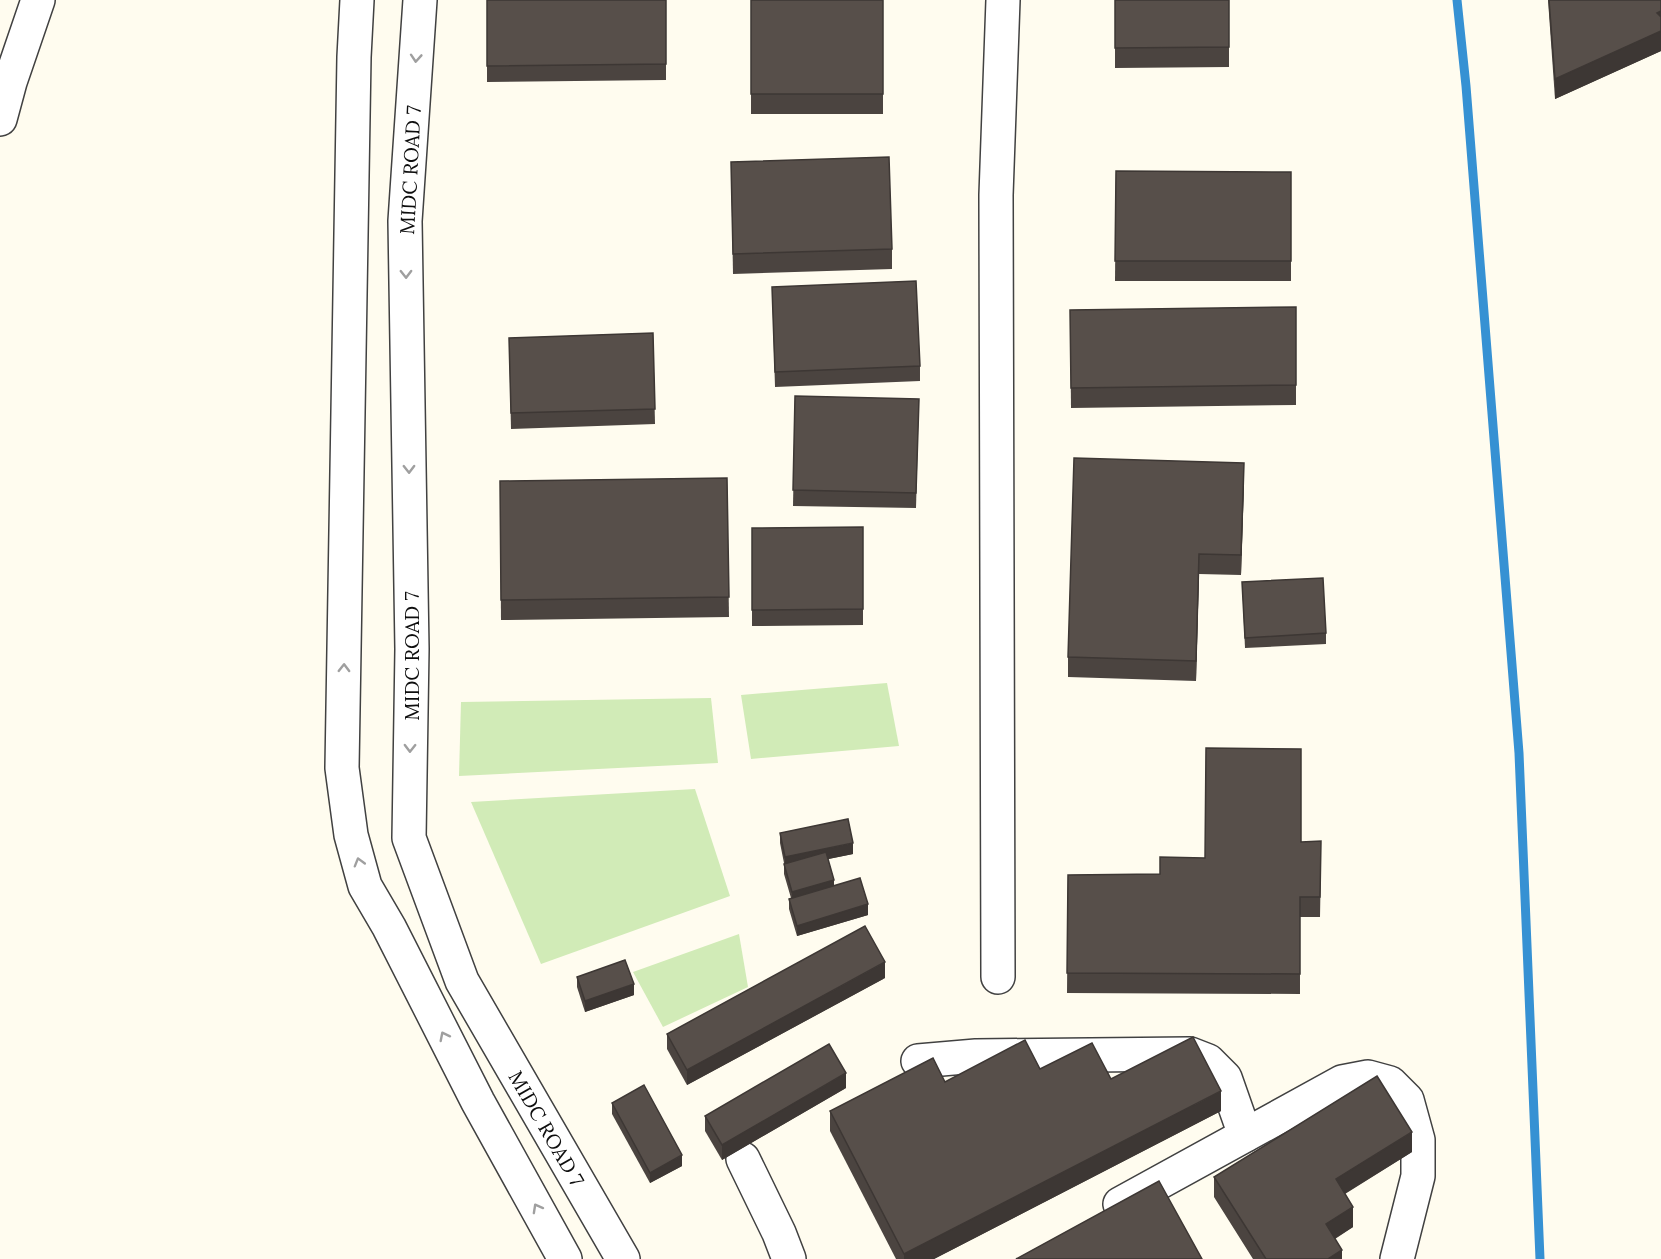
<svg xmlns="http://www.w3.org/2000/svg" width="1661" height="1259" font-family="Lora,serif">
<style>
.green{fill:#d1ebb7}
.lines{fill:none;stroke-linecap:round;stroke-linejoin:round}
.stream{stroke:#3691d3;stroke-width:9}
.minor-casing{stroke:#414141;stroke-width:36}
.minor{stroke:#fff;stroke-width:33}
.wall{fill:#4b4440}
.shaded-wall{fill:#3d3734}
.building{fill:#574f4a;stroke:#3d3734;stroke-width:1.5}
.oneway{stroke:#9f9f9f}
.labels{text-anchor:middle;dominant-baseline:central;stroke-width:6;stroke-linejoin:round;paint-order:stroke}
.street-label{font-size:20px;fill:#0e0e0e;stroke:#fff}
</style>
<rect width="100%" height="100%" fill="#fffcef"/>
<!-- green -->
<g class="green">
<polygon points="887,683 899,746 751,759 741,695"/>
<polygon points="711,698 718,763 459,776 461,702"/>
<polygon points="695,789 730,896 541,964 471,802"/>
<polygon points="739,934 748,987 663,1027 633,972"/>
</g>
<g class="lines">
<!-- stream -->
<polyline class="stream" points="1457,0 1466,86 1519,753 1540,1259"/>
<!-- minor casing -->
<g class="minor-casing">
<g id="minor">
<polyline points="357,0 354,57 342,768 351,835 365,886 389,927 478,1102 565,1259"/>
<path id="s1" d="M420,0l-15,221 7,428 -3,189 53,143 161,278"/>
<polyline points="0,119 10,82 38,0"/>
<polyline points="998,977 996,195 1003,0"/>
<polyline points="918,1061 976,1056 1190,1054 1208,1061 1225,1078 1245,1135"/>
<polyline points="743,1159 779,1233 789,1259"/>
<polyline points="1120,1204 1342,1082 1368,1077 1390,1083 1407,1100 1418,1140 1418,1176 1397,1259"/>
</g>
</g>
<!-- minor -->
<use href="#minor" class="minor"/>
</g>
<!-- wall -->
<g class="wall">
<polygon points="487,0 666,0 666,80 487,82"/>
<rect x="751" y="0" width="132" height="114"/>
<polygon points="1115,0 1229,0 1229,67 1115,68"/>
<polygon points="1548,0 1661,0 1661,51 1555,99"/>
<polygon points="731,162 892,249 892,269 733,274"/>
<polygon points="1116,171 1291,172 1291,281 1115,281"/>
<polygon points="772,287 920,366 920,381 775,387"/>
<polygon points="1296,307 1296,405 1071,408 1070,310"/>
<polygon points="653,333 655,424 511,429 509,338"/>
<polygon points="795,396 919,399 916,508 793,506"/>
<polygon points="727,478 729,617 501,620 500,481"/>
<polygon points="1244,483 1241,575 1199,574 1196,681 1068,677 1068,657"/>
<polygon points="863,527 863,625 752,626 752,528"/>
<polygon points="1242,582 1326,633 1326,644 1245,648"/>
<polygon points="780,833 853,854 828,859 834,886 868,915 797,936 789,909 789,899 791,898 784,874 784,863 780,843"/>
<polygon points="1301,842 1321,861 1320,917 1300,917 1300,994 1067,993 1068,875 1160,874 1205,858"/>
<polygon points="577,977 634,995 585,1012 577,987"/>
<polygon points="885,978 687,1085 667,1049 667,1034"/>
<polygon points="1040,1069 1221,1111 934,1259 896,1259 830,1131 830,1111 945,1082"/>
<polygon points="846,1088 722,1160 705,1131 705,1116"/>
<polygon points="612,1103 682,1166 650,1183 612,1114"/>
<polygon points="1412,1152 1345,1194 1353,1227 1335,1239 1342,1259 1253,1259 1214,1197 1214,1177"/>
</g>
<!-- shaded-wall -->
<g class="shaded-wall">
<polygon points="1661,11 1661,51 1555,99 1555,79"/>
<polygon points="1244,463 1244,483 1241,575 1241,555"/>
<polygon points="1199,554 1199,574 1196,681 1196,661"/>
<polygon points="853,843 853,854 785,868 785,857"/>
<polygon points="834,880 834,891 792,902 792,892"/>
<polygon points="868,904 868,915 797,936 797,926"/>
<polygon points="885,962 885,978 687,1085 687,1070"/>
<polygon points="634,984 634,995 585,1012 585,1001"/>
<polygon points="846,1073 846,1088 722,1160 722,1145"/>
<polygon points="1221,1091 1221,1111 934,1259 904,1259 904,1254"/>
<polygon points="1412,1132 1412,1152 1336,1199 1336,1179"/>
<polygon points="682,1155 682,1166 650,1183 650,1173"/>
<polygon points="1353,1207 1353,1227 1326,1244 1326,1224"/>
<polygon points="1342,1250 1342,1259 1328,1259"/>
</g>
<!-- building -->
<g class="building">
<polygon points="487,0 666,0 666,64 487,66"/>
<rect x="751" y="0" width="132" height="94"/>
<polygon points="1115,0 1229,0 1229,47 1115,48"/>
<polygon points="1549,0 1661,0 1661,11 1657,13 1661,17 1661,31 1555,79"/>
<polygon points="889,157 892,249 733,254 731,162"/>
<polygon points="1116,171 1291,172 1291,261 1115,261"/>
<polygon points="916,281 920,366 775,372 772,287"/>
<polygon points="1296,307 1296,385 1071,388 1070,310"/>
<polygon points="653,333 655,409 511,413 509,338"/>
<polygon points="795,396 919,399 916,493 793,490"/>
<polygon points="1074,458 1244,463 1241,555 1199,554 1196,661 1068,657"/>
<polygon points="727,478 729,597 501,600 500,481"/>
<polygon points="863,527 863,609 752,610 752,528"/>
<polygon points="1323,578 1326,633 1245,638 1242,582"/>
<polygon points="1206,748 1301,749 1301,842 1321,841 1320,897 1300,897 1300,974 1067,973 1068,875 1160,874 1160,857 1205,858"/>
<polygon points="848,819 853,843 785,857 780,833"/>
<polygon points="826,852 834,880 792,892 784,864"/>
<polygon points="860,878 868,904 797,926 789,899"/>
<polygon points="865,926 885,962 687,1070 667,1034"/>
<polygon points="625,960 634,984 585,1001 577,977"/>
<polygon points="1193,1037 1221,1091 904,1254 830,1111 933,1058 945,1082 1025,1040 1040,1069 1092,1043 1111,1079"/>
<polygon points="829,1044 846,1073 722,1145 705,1116"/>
<polygon points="1377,1076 1412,1132 1336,1179 1353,1207 1326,1224 1342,1250 1328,1259 1266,1259 1214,1177"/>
<polygon points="644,1085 682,1155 650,1173 612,1103"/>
<polygon points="1159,1181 1202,1259 1016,1259"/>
</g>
<!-- one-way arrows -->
<defs><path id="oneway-chevron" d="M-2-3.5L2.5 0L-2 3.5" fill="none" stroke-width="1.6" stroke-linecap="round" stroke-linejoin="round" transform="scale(1.5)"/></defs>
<g class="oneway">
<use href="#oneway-chevron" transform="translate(416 58) rotate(94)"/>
<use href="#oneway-chevron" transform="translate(406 274) rotate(89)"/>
<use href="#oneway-chevron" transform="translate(409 469) rotate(89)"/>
<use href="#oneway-chevron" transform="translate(344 668) rotate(-89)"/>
<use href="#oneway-chevron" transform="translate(410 748) rotate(91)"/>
<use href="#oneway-chevron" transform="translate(359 862) rotate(-106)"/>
<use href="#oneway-chevron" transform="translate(444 1036) rotate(-117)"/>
<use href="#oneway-chevron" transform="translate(537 1208) rotate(-119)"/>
</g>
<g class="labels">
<!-- street labels -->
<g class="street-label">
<text transform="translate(410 170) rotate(-87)">MIDC ROAD 7</text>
<text transform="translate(411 656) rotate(-90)">MIDC ROAD 7</text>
<text stroke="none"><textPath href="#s1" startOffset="1161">MIDC ROAD 7</textPath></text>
</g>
</g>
</svg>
